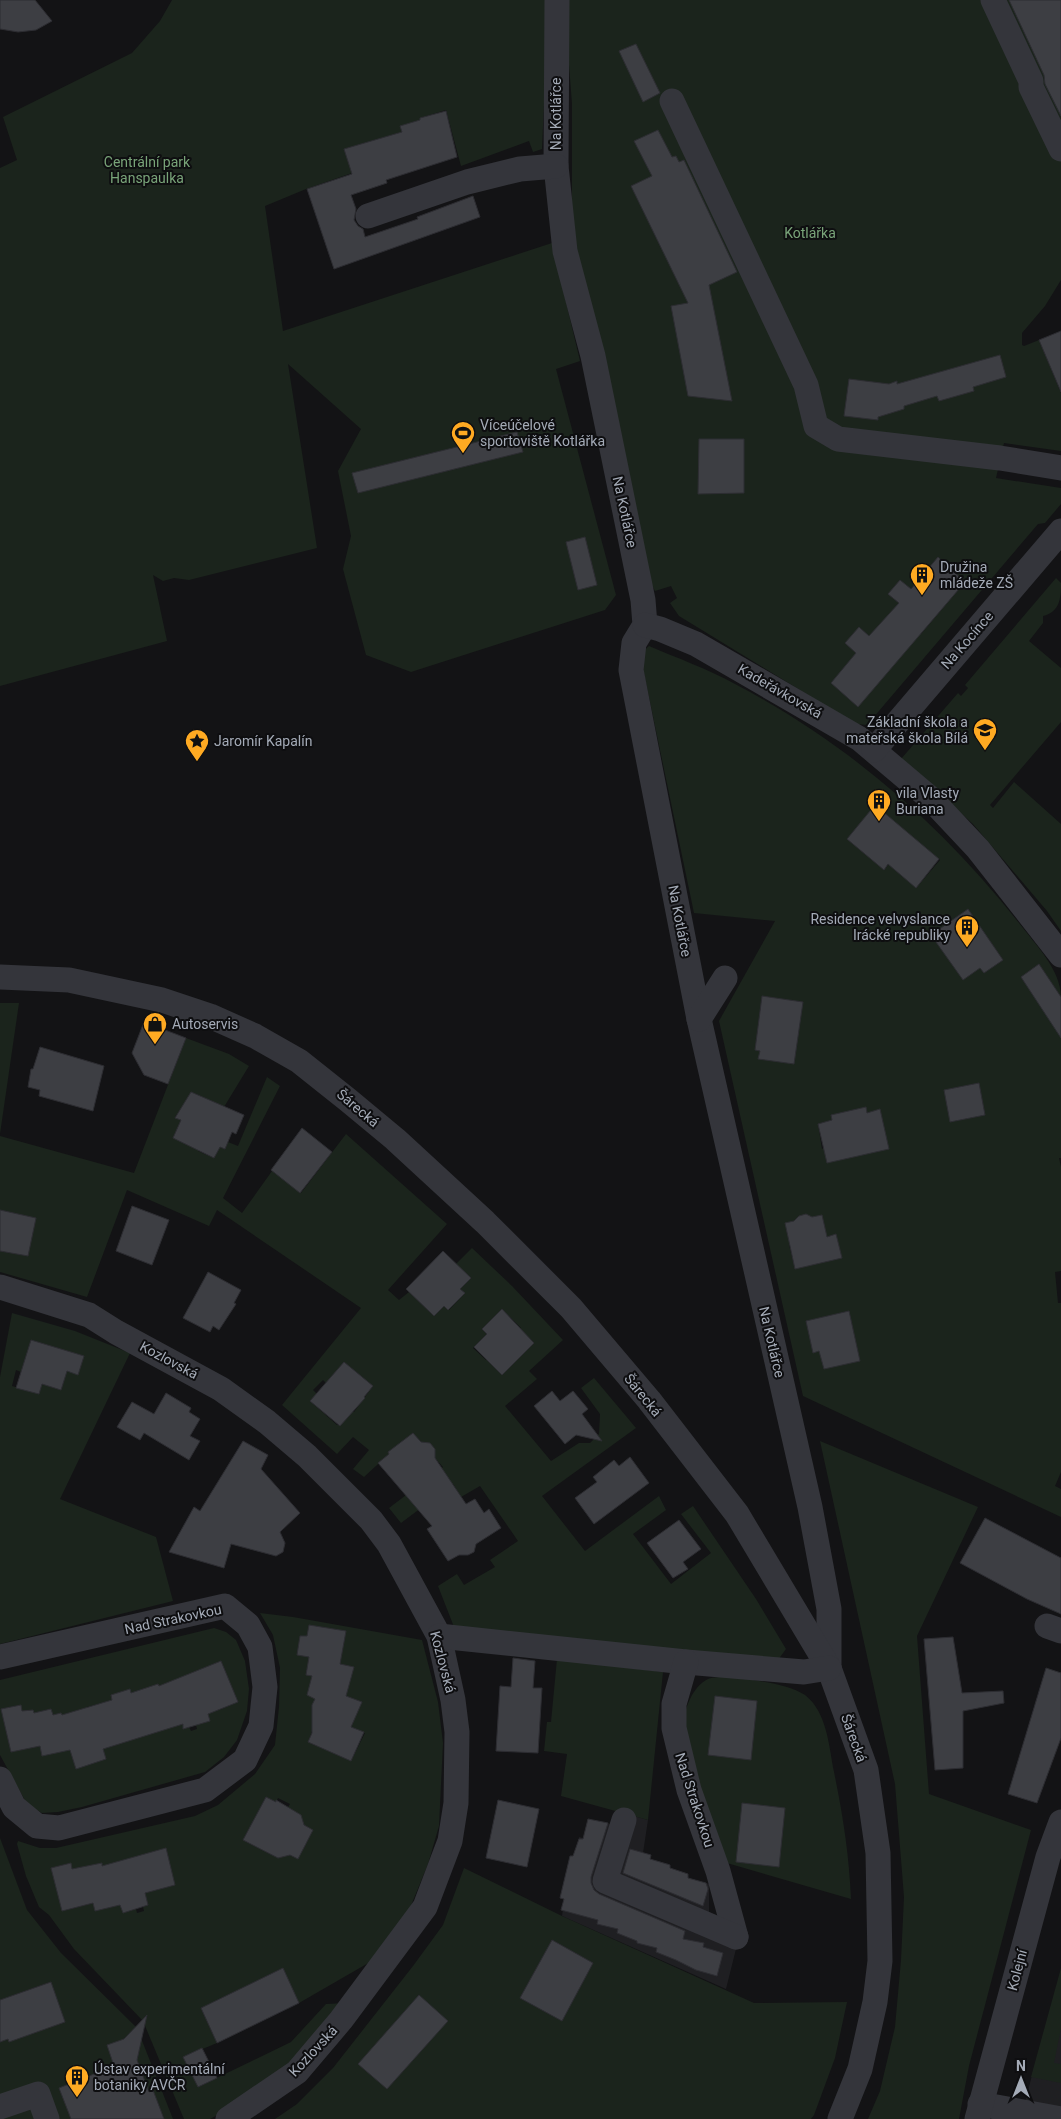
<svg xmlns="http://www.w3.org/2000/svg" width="1061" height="2119" font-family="Roboto,sans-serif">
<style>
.built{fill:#1f1f22}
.green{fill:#1b241c;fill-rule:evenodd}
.building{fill:#3d3e43;stroke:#2d2d32}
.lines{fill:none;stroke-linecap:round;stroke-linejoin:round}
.minor{stroke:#34353b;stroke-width:25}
.labels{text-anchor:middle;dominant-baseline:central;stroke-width:4;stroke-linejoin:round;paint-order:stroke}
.street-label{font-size:14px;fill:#a4abb7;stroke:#0e0e10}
.park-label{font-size:14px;fill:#79a479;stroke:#0e0e10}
.poi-label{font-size:14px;fill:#a4abb7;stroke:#0e0e10;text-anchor:start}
</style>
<rect width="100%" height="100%" fill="#131315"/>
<!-- built -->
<g class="built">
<polygon points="617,1811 648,1820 643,1853 650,1859 669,1864 669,1869 689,1878 709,1884 709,1912 741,1929 726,1989 562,1916 570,1856 574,1856 579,1837 583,1838 588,1819 610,1824"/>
<polygon points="1061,1970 1061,2119 1021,2119 1032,2075"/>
</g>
<!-- green -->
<g class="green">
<polygon points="172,0 545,0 545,80 542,149 533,152 529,141 461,166 446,110 420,118 421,126 400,126 402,132 344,149 352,173 306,189 265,206 283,331 552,243 580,361 556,369 616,595 605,610 411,672 366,655 343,569 351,536 338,471 361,429 288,364 317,548 189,580 174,578 163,581 153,575 167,641 0,686 0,168 17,160 3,117 132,53 160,21"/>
<path d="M564,0h497v280l-16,26 -23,27v12l2,1 15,-6 22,53v58l-57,-8 -8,35 65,10v16l-16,19 -7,1 -171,201 -10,-1 -8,-4 -170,-104 -9,-13 7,-5 -6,-12 -16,5 -7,-14 -62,-260 -14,-105v-108zM938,557l27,25 -44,52 -28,-24 8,-9 -3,-3 -2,3 -7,-7 11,-14 8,7 1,4zM859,627l8,7 -3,4 3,2 -9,67 -27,-24 28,-33z"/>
<path d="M1056,578l5,5c0,15 -1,29 -18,33v7l-14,18 32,27v54l-71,83 3,3 21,-26 47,42v107l-14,-20 -74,-87 -72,-65 57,-66 3,3 7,-8 -3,-3z"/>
<path d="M649,646c28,12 59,23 86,38 111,58 207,141 284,239 16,21 42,47 42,74l-22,-33 -18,13 40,58v123h-2l2,9v104l-6,1 3,31h3v169l-6,14 6,3v28l-258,-121 -84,-375 56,-100 -81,-8 -54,-259zM875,806l40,33 -8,10 -4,-3 -19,24 -37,-31zM919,843l21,17 -24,28 -20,-17zM968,909l35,51 -19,13 -4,-5 -17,12 -31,-44zM762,996l40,6 -8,61 -35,-4 1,-8 -5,-1zM979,1083l6,32 -34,7 -7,-32zM865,1108l2,5 13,-3 -58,39 -4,-25 14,-4 -1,-5zM806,1214l21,23 9,-3 6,24 -47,10 -6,-23 8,-27zM849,1311l11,50 -41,-10 -6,1 -7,-31z"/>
<polygon points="0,1003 19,1003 0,1134"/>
<path d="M186,1038l43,16 20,12 -25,41 -30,-14 -8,16 -4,-2 -7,10 6,3 -8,18 25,11v2l16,7 6,-11 5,2 3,-7 10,4 29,-69 13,9 -57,112 19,15 30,-42 29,22 45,-59 101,90 -59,66 11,10 10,-8 25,24 10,-10 5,4 16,-17 -5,-4 10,-10 -14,-15 16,-16 40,38 51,54 -34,31 8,8 -32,27 46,55 28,-18h11l9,-9 1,-20 -19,-26 13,-10 42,50 -94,68 43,55 74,-55 7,14 -33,24 38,50 40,-31 -30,-39 12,-8 63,93 30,50 -8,11 -324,-33 -16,-41 19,-12 7,11 31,-18 -5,-7 28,-19 -38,-55 -19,11 -8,-13 -52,39 -12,-15 54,-41 -10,-11 2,-7 -5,-6 -7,1 -10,-11 -25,19 1,2 -25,23 -11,-8 16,-19 -16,-13 -16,17 -55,-49 79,-97 -144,-98 -8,16 -82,-36 -40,107 -87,-25v-21l28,5 8,-38 -36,-8v-74l134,37zM502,1309l19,19 -35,32 -13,-12 14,-14 -5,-5zM344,1362l29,24 -19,26 -2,-1 -12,14h-3l-27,-24 7,-7 -4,-4 10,-10 3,3z"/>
<path d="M12,1313l63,18 55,22 -70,146 96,38 17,64 -173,43v-267zM31,1340l53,16 -6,18 -11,-3 -6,19 -19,-6 -3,10 -27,-8 4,-16 5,2z"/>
<polygon points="820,1441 978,1507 917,1636 929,1794 1031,1830 969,2066 959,2119 868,2119 880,2091 895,2027 901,1960 904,1897 895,1784"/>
<path d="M260,1613l33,4 129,23 16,62 5,41 -4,83 -11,38 -18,44 -33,50 -78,45 -17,-34 -81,39 16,35 -34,14 15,30 93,-45 35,-38 20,-1 -50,55 -54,44 -32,17h-26l-41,-98 -69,-72 -25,-34 -10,-8 -13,-31 -9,-32 1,-3 22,7h16l139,-32 23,-11 37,-31 20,-29 4,-38 1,-39 -7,-33zM309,1625l37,6 -6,33 13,3 -7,29 15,7 -10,24 14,6 -14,28 -43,-19c5,-11 10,-31 7,-43 -3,-8 -5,-13 -3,-23l-6,-1 1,-5 -1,-1h2l2,-12 -13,-2 3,-19h7zM266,1797l10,5 2,-4 12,6 -2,3 14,17 11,6 -15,29 -11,-5 -9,4 -35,-18zM165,1849l10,36 -30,8 3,12 -5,2 1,4 -7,2 -1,-4 -13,4 -3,-8 -25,6 -2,-8 -30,8 -12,-43 19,-5 2,6 30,-5 1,6z"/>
<path d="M214,1628l12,4 10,8 9,21 4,28 -2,22 -10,29 -13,17 -19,15 -123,35 -24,5 -16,1 -15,-9 -27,-49v-75zM221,1661l17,41 -19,8 -13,-2 -10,17 1,4 -6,2 -2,-4 -6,2v-6l-80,26 -27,19 -6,-18 -30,-4 -29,6 -10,-43 19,-4 2,6 11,-1 1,3 17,-4 2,6 8,-2 4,19 22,-25 19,-5 8,4 -3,-11 29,-3 18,-8 3,6 31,-17z"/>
<polygon points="557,1659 663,1672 648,1820 561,1796 567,1754 544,1751 547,1722 551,1722"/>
<path d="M728,1676c21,4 60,7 77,19 22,17 24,51 29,77 9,44 15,82 17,127l-131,-38 -38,-137c4,-16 9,-36 26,-45 5,-2 14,-2 20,-3z"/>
<polygon points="0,1838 27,1910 61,1953 137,2028 173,2119 164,2119 153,2090 114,2106 71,2119 0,2119 0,2042 8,2039 9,2042 64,2022 51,1982 0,2000"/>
<path d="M464,1868l98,48 192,87 93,-1 -12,56 -21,57 -3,4h-536l22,-15 36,-36 80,-102 30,-41zM552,1940l41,23 -31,58 -42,-23z"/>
<polygon points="1061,1968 1061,2028 1054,2063 1061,2064 1061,2083 1031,2077"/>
</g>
<!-- building -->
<g class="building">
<polygon points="0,0 35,0 52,21 36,30 18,32 0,29"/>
<polygon points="1009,0 1061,0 1061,116 1045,84 1044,75"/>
<polygon points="636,44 660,93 643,102 619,51"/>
<polygon points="446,111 457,157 386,180 387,183 351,195 356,209 354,220 358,226 363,229 365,237 418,219 417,217 473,196 480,217 334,269 307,189 352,174 344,149 402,132 400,126 420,120 420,118"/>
<polygon points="658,130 672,157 676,156 679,162 684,160 737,272 709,285 732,401 688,396 671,306 688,303 631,186 652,176 634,141"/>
<polygon points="1061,331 1061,392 1039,340"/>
<polygon points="1000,355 1006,377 973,387 974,391 939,401 937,396 904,406 904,409 878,417 878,420 844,416 849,379 889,384 897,381 897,384"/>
<polygon points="517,432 523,452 358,493 352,473"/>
<polygon points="699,439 744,439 744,493 698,494"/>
<polygon points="585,537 597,585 578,590 566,542"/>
<polygon points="938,557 965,582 858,707 831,683 856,653 845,643 859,627 869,636 899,603 888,594 900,580 911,589"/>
<polygon points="875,805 939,859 916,888 888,864 884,870 847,839"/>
<polygon points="968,909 1003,960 984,973 980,968 963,980 931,935"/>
<polygon points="1039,964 1061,997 1061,1038 1021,977"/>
<polygon points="762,996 803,1002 794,1064 758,1059 760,1051 755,1050"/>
<polygon points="144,1022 186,1038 168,1084 144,1075 132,1053"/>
<polygon points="40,1047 104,1066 93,1111 39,1096 40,1090 28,1087 31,1069 33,1069"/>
<polygon points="979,1083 985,1115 950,1122 944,1090"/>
<polygon points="191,1092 244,1115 236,1134 232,1132 225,1149 220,1147 214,1158 173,1138 181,1120 175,1118"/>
<polygon points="866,1107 867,1113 880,1109 889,1149 827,1163 818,1124 832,1120 831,1115"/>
<polygon points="302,1128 332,1152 300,1193 271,1170"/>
<polygon points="132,1206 169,1220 152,1265 116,1251"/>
<polygon points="0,1210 36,1218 28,1256 0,1251"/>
<polygon points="806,1214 812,1217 822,1215 827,1237 836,1234 842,1258 795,1269 785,1223 794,1221 799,1216"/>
<polygon points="443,1251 471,1278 460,1289 465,1293 448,1310 444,1306 434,1316 406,1289"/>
<polygon points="208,1272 241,1290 234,1303 236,1304 219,1330 213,1326 210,1332 183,1318"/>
<polygon points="502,1309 534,1343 502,1375 474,1347 487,1334 482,1329"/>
<polygon points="849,1311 860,1361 824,1369 819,1351 813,1353 806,1321"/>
<polygon points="31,1340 84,1356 78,1375 67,1371 61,1390 42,1384 39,1394 16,1388"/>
<polygon points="344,1362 373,1386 364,1397 365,1398 340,1426 310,1401"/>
<polygon points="552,1391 560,1401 573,1391 588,1409 582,1414 602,1441 576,1435 565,1444 534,1406"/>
<polygon points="166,1393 191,1408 189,1412 200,1419 190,1436 200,1441 189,1460 144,1433 140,1440 117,1427 132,1402 154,1414"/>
<polygon points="413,1433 421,1442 430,1443 435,1449 435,1458 466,1504 475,1499 484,1513 489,1509 501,1528 476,1544 474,1552 468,1555 459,1555 448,1561 427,1529 432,1526 378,1463 389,1454 388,1452"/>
<polygon points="243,1441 268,1455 261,1469 300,1513 280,1532 285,1543 283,1552 276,1556 231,1544 224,1568 169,1552 194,1507 200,1511"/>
<polygon points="630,1457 649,1483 594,1524 575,1498 597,1482 593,1477 614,1460 619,1466"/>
<polygon points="985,1518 1061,1558 1061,1614 1027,1599 960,1563"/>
<polygon points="679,1520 701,1549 683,1562 688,1569 673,1578 647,1543"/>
<polygon points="309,1625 346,1631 340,1664 354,1667 346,1696 362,1702 351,1727 364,1732 351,1761 308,1742 312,1733 312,1705 315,1699 307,1695 312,1676 306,1675 309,1657 297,1655 300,1636 307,1636"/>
<polygon points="953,1637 962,1693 1003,1691 1004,1703 963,1711 963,1768 935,1770 924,1639"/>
<polygon points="513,1658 535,1661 533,1688 542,1688 538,1753 496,1751 500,1686 511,1687"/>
<polygon points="221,1661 238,1702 208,1714 210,1721 183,1729 183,1724 103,1749 106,1759 76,1769 70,1750 42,1756 40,1746 11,1752 1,1709 21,1705 22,1711 33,1710 34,1713 51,1709 53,1715 61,1713 62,1715 112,1700 111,1695 130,1689 131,1693 158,1684 159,1686"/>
<polygon points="1046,1668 1061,1673 1061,1738 1037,1803 1008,1794"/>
<polygon points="715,1696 757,1701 751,1760 708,1755"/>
<polygon points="266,1797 276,1802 276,1800 301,1815 304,1825 313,1830 298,1859 290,1855 278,1858 243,1840"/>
<polygon points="498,1800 539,1809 527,1867 486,1858"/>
<polygon points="742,1803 785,1808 779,1867 736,1862"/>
<polygon points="588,1819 608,1823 591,1877 591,1883 594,1890 599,1894 685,1931 683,1939 704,1943 703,1947 723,1953 717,1976 696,1970 676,1960 656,1952 657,1948 637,1943 637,1941 617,1933 618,1929 597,1924 598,1920 561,1910 564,1899 560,1898 570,1856 573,1856 579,1839 583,1839"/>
<polygon points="166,1848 175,1885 145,1893 148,1905 123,1913 120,1905 95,1911 93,1903 62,1911 51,1868 71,1863 72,1869 102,1863 102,1866"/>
<polygon points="630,1849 651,1855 650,1859 670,1865 670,1868 688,1874 688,1878 706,1883 708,1889 703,1906 623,1873"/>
<polygon points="552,1940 593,1963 562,2021 520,1998"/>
<polygon points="283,1968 299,2003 217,2043 201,2008"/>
<polygon points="51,1982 65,2022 9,2042 8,2039 0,2042 0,2000"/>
<polygon points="419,1995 448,2021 387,2089 358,2064"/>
<polygon points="147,2015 137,2060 149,2092 153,2090 164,2119 71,2119 59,2088 114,2066 107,2045 124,2039"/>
<polygon points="202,2048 217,2078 198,2087 183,2057"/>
</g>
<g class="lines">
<!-- minor -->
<g class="minor">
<polyline points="557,0 556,166 565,251 593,356 643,600 645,625 634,643 631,670 699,1019 810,1507 829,1609 829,1668"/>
<polyline points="993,0 1031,81 1031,87 1061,149"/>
<polyline points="672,101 806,385 816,426 838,439 1000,458 1061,468"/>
<polyline points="368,216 467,182 520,169 556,166"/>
<polyline points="645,625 660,629 696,644 860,739 931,799 978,849 1061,955"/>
<polyline points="874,750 1061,531"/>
<polyline points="0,977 69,980 162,1000 210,1016 255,1036 299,1061 348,1100 395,1139 485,1222 571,1308 649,1400 737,1514 829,1668 866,1770 878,1853 880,1961 875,2002 860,2069 840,2119"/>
<polyline points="699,1019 725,978"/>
<polyline points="0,1287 89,1315 116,1332 221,1389 267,1422 307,1456 371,1520 389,1544 439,1636 453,1700 457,1732 456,1803 450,1841 425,1907 341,2020 297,2072 228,2119"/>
<polyline points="1047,1626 1061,1631"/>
<polyline points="439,1636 686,1662 804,1672 829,1668"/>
<polyline points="0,1657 225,1606 248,1625 260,1647 265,1687 261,1726 245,1760 205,1790 59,1828 37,1826 14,1807 0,1779"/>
<polyline points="686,1662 674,1704 674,1728 689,1790 718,1871 736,1937"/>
<polyline points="624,1820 605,1881 736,1937"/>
<polyline points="980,2104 1061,2119"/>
<polyline points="0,2107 38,2094 47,2119"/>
<polyline points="977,2119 1048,1857 1061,1822"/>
</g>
</g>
<!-- icons -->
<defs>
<g id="stadium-pin" transform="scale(1.25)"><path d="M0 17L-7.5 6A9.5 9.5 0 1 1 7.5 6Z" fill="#fa2" stroke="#0e0e10"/><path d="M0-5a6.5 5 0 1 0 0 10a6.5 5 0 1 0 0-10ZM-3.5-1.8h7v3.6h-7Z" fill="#111"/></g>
<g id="building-pin" transform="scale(1.25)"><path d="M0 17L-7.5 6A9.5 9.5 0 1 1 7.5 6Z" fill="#fa2" stroke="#0e0e10"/><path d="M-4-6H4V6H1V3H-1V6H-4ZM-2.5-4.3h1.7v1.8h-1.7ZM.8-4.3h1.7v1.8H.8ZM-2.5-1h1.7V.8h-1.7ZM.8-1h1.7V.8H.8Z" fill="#111"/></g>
<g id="school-pin" transform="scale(1.25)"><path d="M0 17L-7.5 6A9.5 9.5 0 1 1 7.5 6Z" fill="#fa2" stroke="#0e0e10"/><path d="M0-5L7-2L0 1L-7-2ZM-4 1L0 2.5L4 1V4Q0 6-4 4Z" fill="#111"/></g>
<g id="sight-pin" transform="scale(1.25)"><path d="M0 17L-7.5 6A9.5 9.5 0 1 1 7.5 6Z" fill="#fa2" stroke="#0e0e10"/><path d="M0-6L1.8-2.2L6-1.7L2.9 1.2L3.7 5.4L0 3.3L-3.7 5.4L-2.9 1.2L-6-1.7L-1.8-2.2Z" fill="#111"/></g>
<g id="shop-pin" transform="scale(1.25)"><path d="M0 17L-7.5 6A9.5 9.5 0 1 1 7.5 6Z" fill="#fa2" stroke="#0e0e10"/><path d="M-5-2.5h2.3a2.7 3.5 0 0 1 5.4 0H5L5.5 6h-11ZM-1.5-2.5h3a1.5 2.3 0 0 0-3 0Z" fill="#111"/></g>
</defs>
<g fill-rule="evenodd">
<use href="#stadium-pin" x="463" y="433"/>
<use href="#building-pin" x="922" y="575"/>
<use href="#school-pin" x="985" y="730"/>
<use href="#sight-pin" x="197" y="741"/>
<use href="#building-pin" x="879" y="801"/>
<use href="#building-pin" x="967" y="927"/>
<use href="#shop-pin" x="155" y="1024"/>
<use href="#building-pin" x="77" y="2077"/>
</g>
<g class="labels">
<!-- street labels -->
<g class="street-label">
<text transform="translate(556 114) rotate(-90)">Na Kotlářce</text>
<text transform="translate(625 512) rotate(78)">Na Kotlářce</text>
<text transform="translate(967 640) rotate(-49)">Na Kocínce</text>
<text transform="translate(780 691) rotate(30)">Kadeřávkovská</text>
<text transform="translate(680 921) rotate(79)">Na Kotlářce</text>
<text transform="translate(358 1108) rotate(40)">Šárecká</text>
<text transform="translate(772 1342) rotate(77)">Na Kotlářce</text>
<text transform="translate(169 1360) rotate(28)">Kozlovská</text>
<text transform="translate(643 1395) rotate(51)">Šárecká</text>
<text transform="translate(173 1619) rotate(-12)">Nad Strakovkou</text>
<text transform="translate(443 1662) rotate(75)">Kozlovská</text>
<text transform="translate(854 1738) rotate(70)">Šárecká</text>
<text transform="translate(695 1800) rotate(72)">Nad Strakovkou</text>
<text transform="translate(1017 1970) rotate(-75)">Kolejní</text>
<text transform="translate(313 2051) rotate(-47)">Kozlovská</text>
</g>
<!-- park labels -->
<g class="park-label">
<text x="147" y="162">Centrální park<tspan x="147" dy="16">Hanspaulka</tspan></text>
<text x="810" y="233">Kotlářka</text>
</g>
<!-- poi labels -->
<g class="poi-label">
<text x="480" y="425">Víceúčelové<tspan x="480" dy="16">sportoviště Kotlářka</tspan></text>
<text x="940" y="567">Družina<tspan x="940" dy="16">mládeže ZŠ</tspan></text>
<text x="968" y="722" text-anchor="end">Základní škola a<tspan x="968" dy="16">mateřská škola Bílá</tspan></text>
<text x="214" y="741">Jaromír Kapalín</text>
<text x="896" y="793">vila Vlasty<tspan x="896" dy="16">Buriana</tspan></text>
<text x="950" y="919" text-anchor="end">Residence velvyslance<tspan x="950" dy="16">Irácké republiky</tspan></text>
<text x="172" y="1024">Autoservis</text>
<text x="94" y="2069">Ústav experimentální<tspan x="94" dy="16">botaniky AVČR</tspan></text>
</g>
</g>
<!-- north arrow -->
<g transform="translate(1021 2079)" stroke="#0e0e10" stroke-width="4" paint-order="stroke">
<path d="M0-4L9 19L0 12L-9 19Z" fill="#a4abb7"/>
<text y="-8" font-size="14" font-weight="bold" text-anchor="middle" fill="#a4abb7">N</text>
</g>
</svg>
